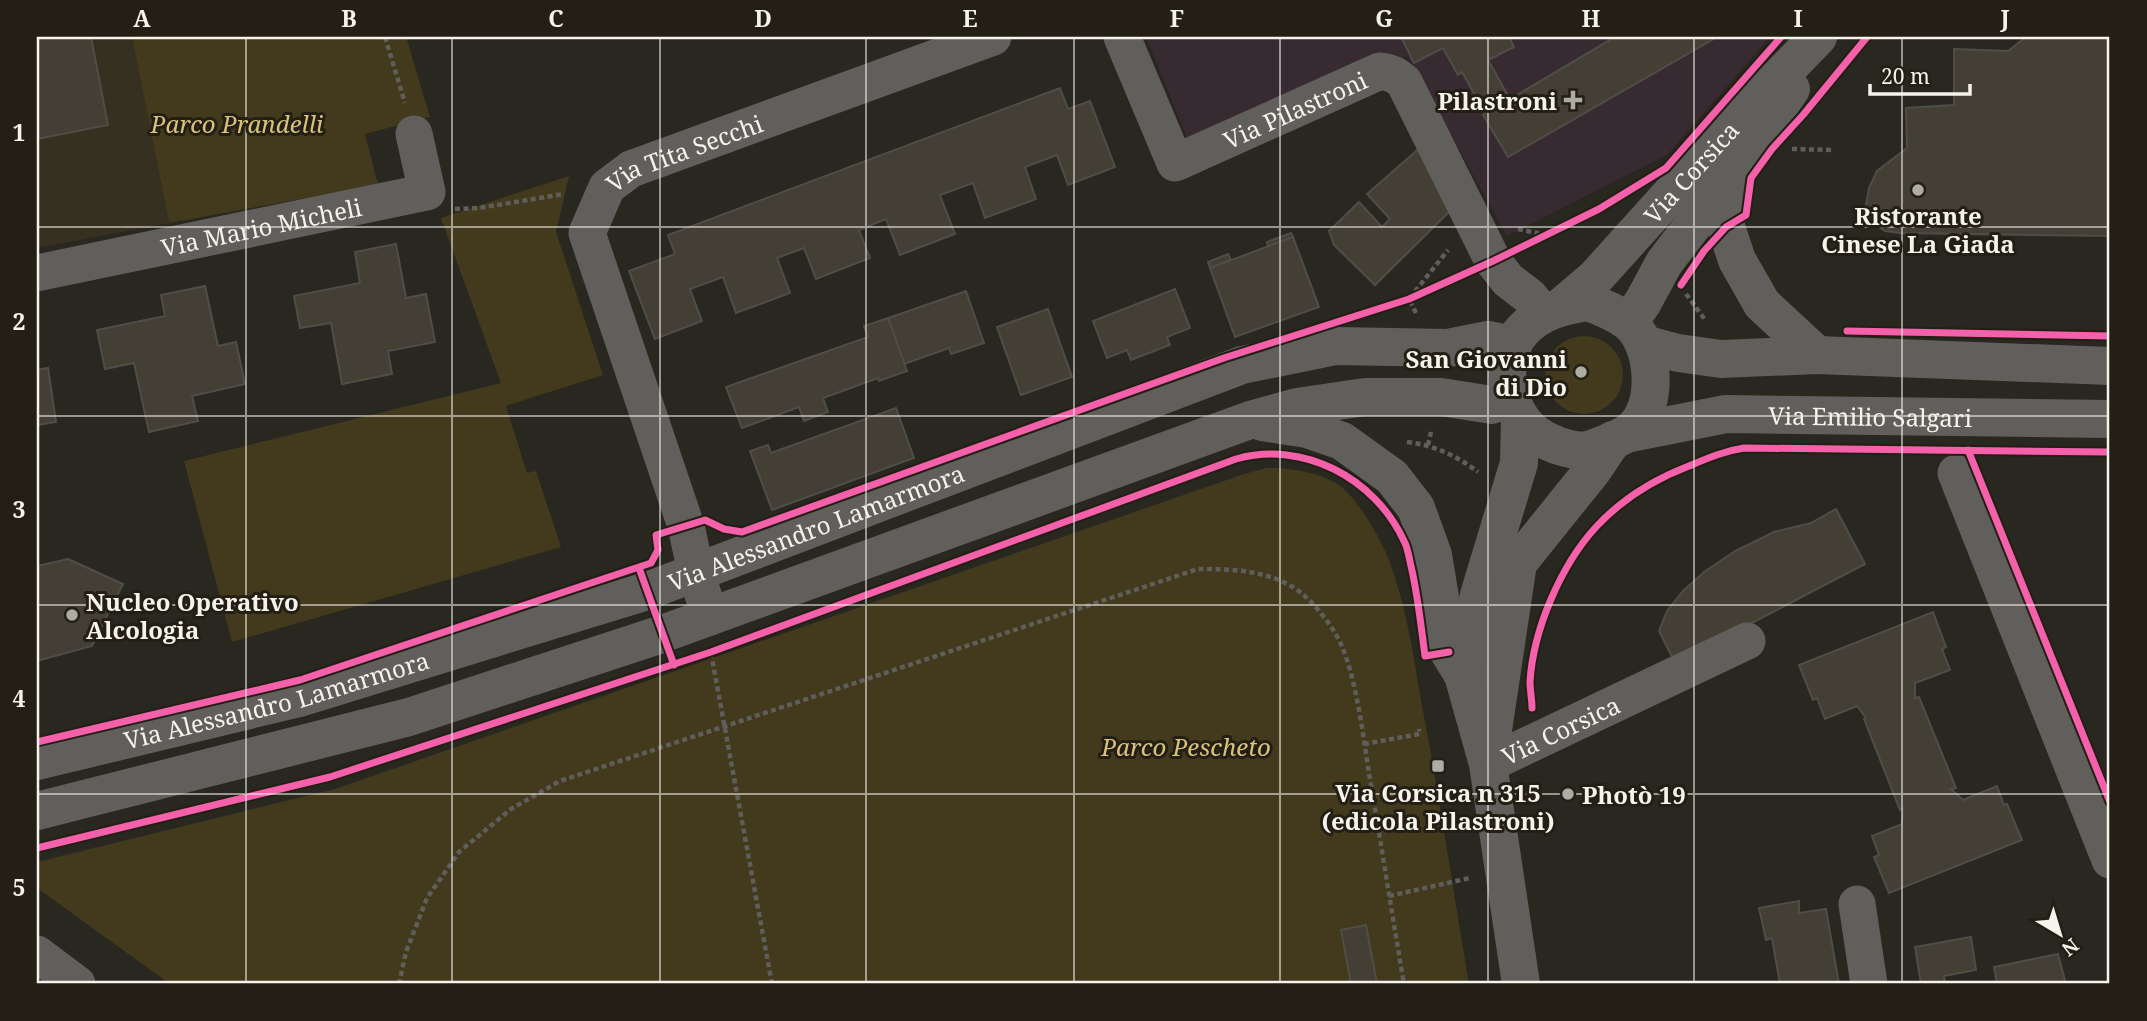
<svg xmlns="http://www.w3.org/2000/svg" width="2147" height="1021" font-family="'Noto Serif',serif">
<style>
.built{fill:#353020}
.medical{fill:#382a31}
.green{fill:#433a1d}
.building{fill:#443f34;stroke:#4f4d48;stroke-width:2}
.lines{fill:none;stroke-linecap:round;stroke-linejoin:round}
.path{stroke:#5f5e5a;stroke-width:4.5;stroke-dasharray:5 3.5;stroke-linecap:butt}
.street{stroke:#615f5b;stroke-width:37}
.secondary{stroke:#615f5b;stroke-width:38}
.cycleway-casing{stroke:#231f14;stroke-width:11}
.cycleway{stroke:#f560ab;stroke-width:7}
.grid{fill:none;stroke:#f5f3ec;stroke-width:2;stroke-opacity:0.55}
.poi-dot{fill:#adaca5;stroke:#231f14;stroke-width:2.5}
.labels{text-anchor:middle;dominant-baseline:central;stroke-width:6;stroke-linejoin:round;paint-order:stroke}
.poi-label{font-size:24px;font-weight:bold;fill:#f5f3ec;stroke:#231f14;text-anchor:end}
.street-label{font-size:24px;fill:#f5f3ec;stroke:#231f14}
.park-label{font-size:24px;font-style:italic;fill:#d9c27c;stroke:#231f14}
.neatline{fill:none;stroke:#f5f3ec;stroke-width:2.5}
.grid-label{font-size:23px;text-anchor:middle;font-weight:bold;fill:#f5f3ec}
</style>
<rect width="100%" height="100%" fill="#282720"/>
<!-- built -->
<polygon class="built" points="37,37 132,37 169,223 37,248"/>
<!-- medical -->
<polygon class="medical" points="1146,37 1770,37 1667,155 1507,236 1407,56 1190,145"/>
<!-- green -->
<g class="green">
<polygon points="132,37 406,37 430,117 365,134 378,185 169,223"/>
<polygon points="569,176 556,232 603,375 506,406 527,473 536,471 561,547 232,642 184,461 501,383 441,218"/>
<circle cx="1584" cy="375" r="39"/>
<path d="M1267,468c24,0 52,4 72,17 17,11 43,56 50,75 17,45 24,93 32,140 18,94 32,190 48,284h-1299l-133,-96v-26l298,-73 909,-315z"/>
</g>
<!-- building -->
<g class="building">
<polygon points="37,37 91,37 108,125 37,139"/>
<polygon points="1401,37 1509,37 1514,47 1488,60 1510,99 1615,37 1717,37 1508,157 1483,115 1485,113 1462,72 1458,75 1443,48 1414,63"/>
<polygon points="2026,37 2110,37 2110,236 1901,233 1885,231 1873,223 1866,205 1869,188 1877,171 1907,148 1906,108 1954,105 1954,49 2008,51"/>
<polygon points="1060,88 1068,109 1090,101 1115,167 1068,185 1057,155 1025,167 1036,199 985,218 973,183 940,195 955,234 900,255 886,219 859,230 870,258 816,279 804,248 777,258 790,293 736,313 723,277 690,289 702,321 655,339 629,271 675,254 668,235"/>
<polygon points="1423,145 1450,211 1375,285 1334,245 1329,231 1359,202 1382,227 1390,219 1367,194"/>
<polygon points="1291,233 1293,237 1268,246 1267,242"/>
<polygon points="1293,237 1319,307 1235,337 1210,268"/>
<polygon points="396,244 406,298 426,294 435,342 388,351 392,374 342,384 331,323 300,328 294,296 360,283 355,252"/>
<polygon points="1228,254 1231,260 1210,268 1208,262"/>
<polygon points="205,286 218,346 236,342 245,384 192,396 198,421 149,432 134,363 105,369 97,330 165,316 161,295"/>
<polygon points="1175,289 1190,328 1167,337 1170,345 1131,360 1127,350 1107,358 1093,321"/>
<polygon points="966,291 984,343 951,354 949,348 904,364 888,318"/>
<polygon points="1048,309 1072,377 1021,395 997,327"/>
<polygon points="888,318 907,371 879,381 878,378 823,398 828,412 804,421 799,407 742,428 726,387 868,337 864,326"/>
<polygon points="48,368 56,422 37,425 37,370"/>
<polygon points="896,408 914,458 772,510 750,451 768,445 771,453"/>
<polygon points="1836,509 1865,564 1675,663 1659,631 1667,611 1683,591 1704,572 1735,551 1774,532 1811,523"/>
<polygon points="68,559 123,584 92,646 37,661 37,566"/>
<polygon points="1933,612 1946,647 1942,649 1950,670 1915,683 1915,698 1919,697 1956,788 1951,789 1963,800 1997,786 2004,805 2007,804 2022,840 1889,893 1874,857 1879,855 1872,836 1902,824 1903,808 1900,810 1864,719 1866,718 1857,706 1825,719 1817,698 1813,700 1799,665"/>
<polygon points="1799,901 1799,913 1826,909 1839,984 1780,984 1772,938 1766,940 1759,908"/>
<polygon points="1366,925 1377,984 1351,984 1341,930"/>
<polygon points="1971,937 1976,970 1944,976 1945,984 1921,984 1915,947"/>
<polygon points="2058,954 2066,984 1997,984 1994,967"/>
</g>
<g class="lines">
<!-- path -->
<g class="path">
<polyline points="385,37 405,103"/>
<polyline points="1850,57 1867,37"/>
<polyline points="1792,149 1833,150"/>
<polyline points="455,209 479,208 564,194"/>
<polyline points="1518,229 1546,235"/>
<polyline points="1686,294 1706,321"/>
<polyline points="1416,313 1409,299 1448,250"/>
<path d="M1407,442c27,3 50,14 71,30"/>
<polyline points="1428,445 1431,432"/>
<polyline points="711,653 772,984"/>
<polyline points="1364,744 1420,734 1419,729"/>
<polyline points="1389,896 1470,878"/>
<path d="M399,984l7,-32 21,-54 32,-46 52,-43 49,-28 638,-212c33,0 69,1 98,20 17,12 35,35 44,53 16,34 23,93 29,131 12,70 23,141 35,211"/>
</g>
<!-- street -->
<g class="street">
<path id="s1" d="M1122,37l53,126 205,-92c10,1 17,4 24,11l89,179 15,19 22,17 13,16"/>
<path id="s2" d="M37,273l390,-81 -13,-58"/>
<polyline points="1956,473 2110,860"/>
<path id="s3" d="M710,617l-14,-45 -10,-46 -99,-293 20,-46 24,-18 362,-132"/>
<path id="s4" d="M1488,764l259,-123"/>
<polyline points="1857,904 1869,984"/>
<polyline points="37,954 77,984"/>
</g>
<!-- secondary -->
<g class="secondary">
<polyline points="1729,178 1724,208 1726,227 1737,260 1762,304 1817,355"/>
<path d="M1588,302c14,5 27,10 39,19 25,20 31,71 14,98 -8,13 -19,18 -34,24 -6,2 -13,6 -20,7 -9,2 -22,-2 -31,-5 -4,-2 -10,-4 -14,-7 -35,-19 -47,-77 -20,-107 18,-20 41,-25 66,-29z"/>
<path id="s5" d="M1562,306l33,-28 148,-164 75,-77"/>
<polyline points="1629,322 1643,302 1664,263 1729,178 1791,89"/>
<polyline points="1644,344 1678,353 1721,359 1817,355 2110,366"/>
<polyline points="1520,418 1519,463 1479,595 1463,675 1488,764 1521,984"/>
<polyline points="1262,422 1307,429 1342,441 1392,477 1416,508 1433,555 1449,652 1463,675"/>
<path id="s6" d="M1630,433l96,-19 384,5"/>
<polyline points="1490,750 1518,563 1592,471 1613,440"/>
<path id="s7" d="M37,761l262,-63 348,-107 595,-226 94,-19 112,2 40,-8 25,5"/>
<polyline points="37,811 409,717 662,634 1250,420 1297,407 1365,397 1441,397 1492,405 1510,396"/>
</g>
<!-- cycleway casing -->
<g class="cycleway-casing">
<g id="cycleway">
<polyline points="1681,285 1704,251 1726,227 1746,215 1751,178 1772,149 1803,115 1867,37"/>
<polyline points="1847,331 2110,336"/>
<polyline points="1968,450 2110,802"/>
<polyline points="639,568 674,665"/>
<path d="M1532,708c0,-8 -2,-18 -2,-26 3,-52 31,-117 66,-155 25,-27 59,-48 93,-61 19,-8 35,-15 55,-18l366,4"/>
<polyline points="37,742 300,680 651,563 658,550 656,535 705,520 724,529 742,532 1224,358 1409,299 1493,261 1599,209 1666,168 1781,37"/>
<path d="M37,848l293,-71 381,-125 525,-193c67,-19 139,19 168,82 4,7 5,17 7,25 7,30 10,60 14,90l24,-4"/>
</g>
</g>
<!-- cycleway -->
<use href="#cycleway" class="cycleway"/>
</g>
<!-- grid -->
<path class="grid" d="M246,37v947M452,37v947M660,37v947M866,37v947M1074,37v947M1280,37v947M1488,37v947M1694,37v947M1902,37v947M37,227h2073M37,416h2073M37,605h2073M37,794h2073"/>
<!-- markers -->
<g class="poi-dot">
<path d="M1569.5 89.5h7v7h7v7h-7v7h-7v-7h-7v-7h7z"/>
<circle cx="1918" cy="190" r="7"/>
<circle cx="1581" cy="372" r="7"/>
<circle cx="72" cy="615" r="7"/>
<rect x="1431" y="759" width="14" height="14" rx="3.5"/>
<circle cx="1568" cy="794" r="7"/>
</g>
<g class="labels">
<!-- poi labels -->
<g class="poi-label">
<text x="1557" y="100">Pilastroni</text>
<text x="1918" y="215" text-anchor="middle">Ristorante<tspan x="1918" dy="28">Cinese La Giada</tspan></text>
<text x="1567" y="358">San Giovanni<tspan x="1567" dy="28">di Dio</tspan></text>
<text x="86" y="601" text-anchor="start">Nucleo Operativo<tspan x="86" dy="28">Alcologia</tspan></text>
<text x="1438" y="792" text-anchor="middle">Via Corsica n 315<tspan x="1438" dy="28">(edicola Pilastroni)</tspan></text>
<text x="1582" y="794" text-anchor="start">Photò 19</text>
</g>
<!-- street labels -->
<g class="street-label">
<text stroke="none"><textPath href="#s1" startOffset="268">Via Pilastroni</textPath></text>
<text stroke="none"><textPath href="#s3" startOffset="539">Via Tita Secchi</textPath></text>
<text stroke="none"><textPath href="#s5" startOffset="186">Via Corsica</textPath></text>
<text stroke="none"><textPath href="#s2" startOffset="229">Via Mario Micheli</textPath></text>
<text stroke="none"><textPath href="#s6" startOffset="242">Via Emilio Salgari</textPath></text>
<text stroke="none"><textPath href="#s7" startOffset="814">Via Alessandro Lamarmora</textPath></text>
<text stroke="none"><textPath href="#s7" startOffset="247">Via Alessandro Lamarmora</textPath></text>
<text stroke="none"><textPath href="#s4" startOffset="80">Via Corsica</textPath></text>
</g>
<!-- park labels -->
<g class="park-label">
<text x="237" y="123">Parco Prandelli</text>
<text x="1186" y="746">Parco Pescheto</text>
</g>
</g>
<!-- border -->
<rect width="2147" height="1021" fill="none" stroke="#231f14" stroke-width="77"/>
<!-- north arrow -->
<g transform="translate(2060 934) rotate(142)" stroke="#231f14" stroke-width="5" paint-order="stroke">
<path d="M0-5L12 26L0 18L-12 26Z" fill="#f5f3ec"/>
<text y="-10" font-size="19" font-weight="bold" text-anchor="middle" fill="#f5f3ec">N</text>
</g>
<!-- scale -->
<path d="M1870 84v10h100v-10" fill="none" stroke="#f5f3ec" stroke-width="3.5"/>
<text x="1881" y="84" font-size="21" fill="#f5f3ec" stroke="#231f14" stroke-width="5" paint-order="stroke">20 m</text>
<rect x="38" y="38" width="2070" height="944" class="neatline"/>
<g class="grid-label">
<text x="142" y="27">A</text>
<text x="349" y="27">B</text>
<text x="556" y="27">C</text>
<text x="763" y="27">D</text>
<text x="970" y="27">E</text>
<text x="1177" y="27">F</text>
<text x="1384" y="27">G</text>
<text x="1591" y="27">H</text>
<text x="1798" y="27">I</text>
<text x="2005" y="27">J</text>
<text x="19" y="141">1</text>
<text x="19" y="330">2</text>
<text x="19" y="518">3</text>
<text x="19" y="707">4</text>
<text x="19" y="896">5</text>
</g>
</svg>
